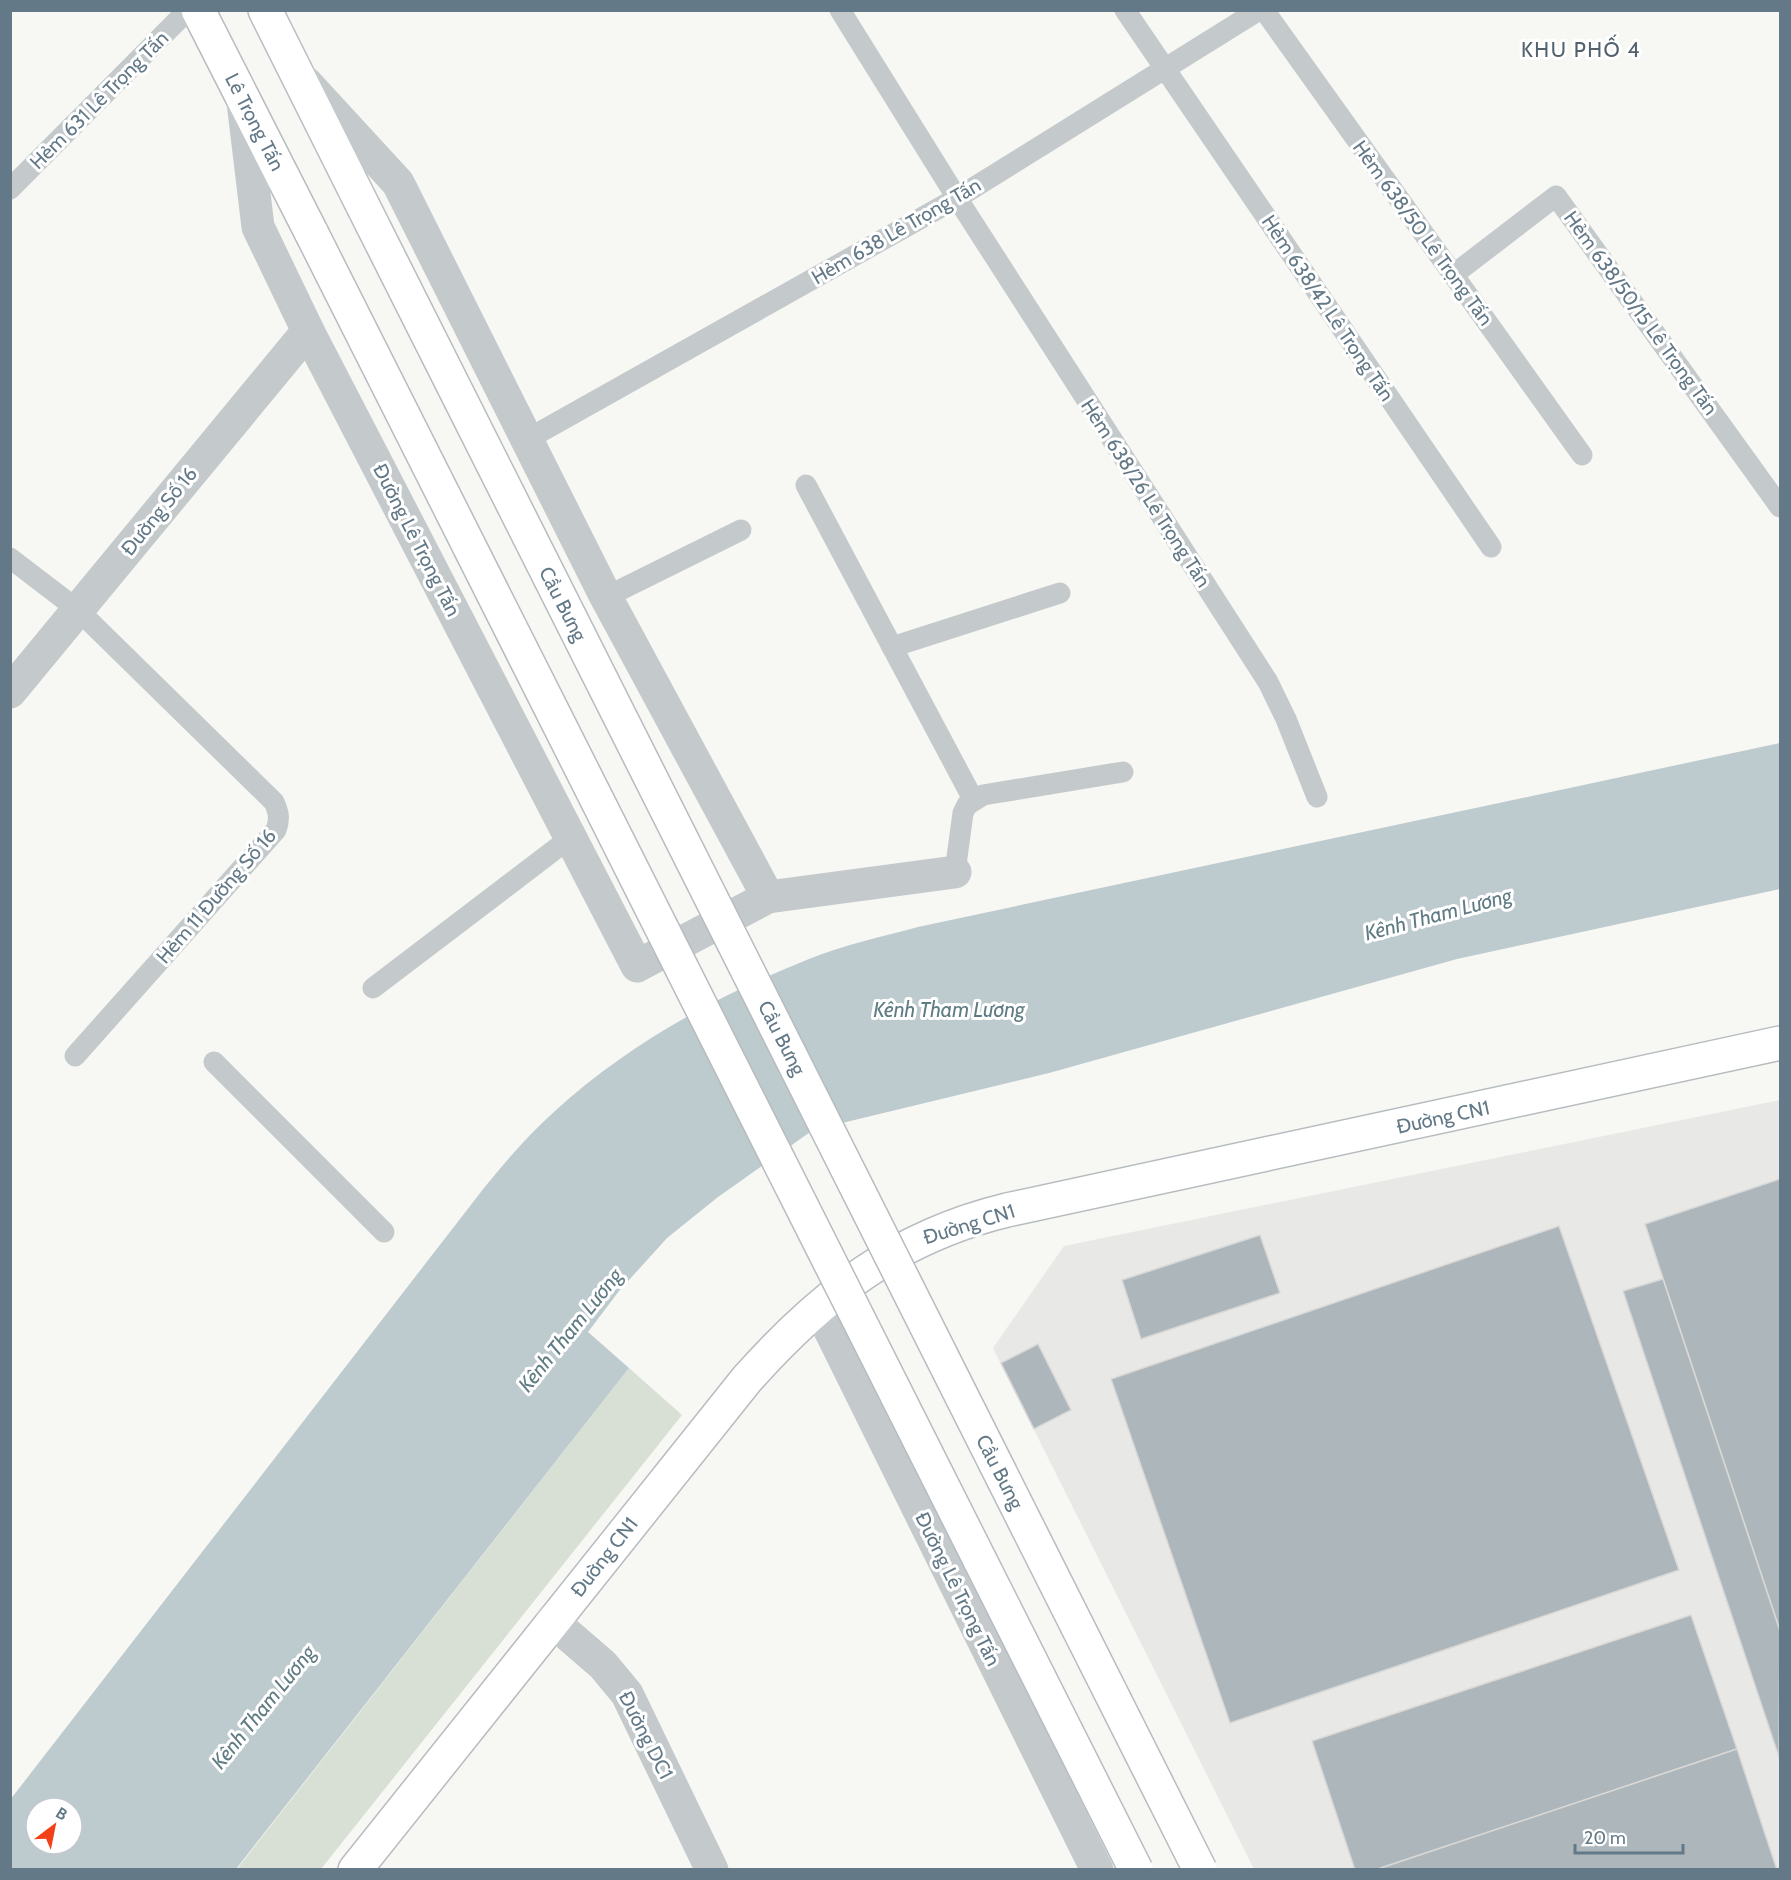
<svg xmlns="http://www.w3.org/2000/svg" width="1791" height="1880" font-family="Cabin,sans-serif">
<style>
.built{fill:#e8e9e7}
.green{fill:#d8dfd4}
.water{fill:#bdcace;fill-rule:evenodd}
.building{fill:#adb6bb;stroke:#d8d8d6;stroke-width:1.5}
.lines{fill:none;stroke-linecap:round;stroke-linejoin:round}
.secondary-casing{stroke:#b6bcc0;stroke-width:36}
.lane{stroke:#c4c9cc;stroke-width:21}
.street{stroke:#c4c9cc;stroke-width:33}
.secondary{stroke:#fff;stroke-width:33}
.secondary-bridge-casing{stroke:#b6bcc0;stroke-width:36;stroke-linecap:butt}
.secondary-bridge{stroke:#fff;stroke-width:33}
.labels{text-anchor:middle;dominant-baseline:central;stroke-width:6;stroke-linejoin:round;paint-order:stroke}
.street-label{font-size:20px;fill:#637987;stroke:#fff}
.neighbourhood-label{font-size:21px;letter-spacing:1.5px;fill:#52616b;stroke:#fff}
.water-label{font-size:21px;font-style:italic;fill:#5f7b83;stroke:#fff}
</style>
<rect width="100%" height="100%" fill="#f7f7f3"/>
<!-- built -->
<polygon class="built" points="1780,1100 1780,1869 1254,1869 993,1348 1064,1246"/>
<!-- green -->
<polygon class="green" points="629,1368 682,1415 321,1869 237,1869"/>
<!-- water -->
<path class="water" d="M1780,743v146l-323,70 -408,114 -236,57 -95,67 -51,41 -48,53 -31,41 41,36 -393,501h-225l-1,-69 474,-612c22,-27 45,-54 71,-77 72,-66 163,-116 254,-152 35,-14 72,-22 109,-32zM36,1808h36v36h-36z"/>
<!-- building -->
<g class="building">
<polygon points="1780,1179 1780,1631 1645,1224"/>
<polygon points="1559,1226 1679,1570 1230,1723 1111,1379"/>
<polygon points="1260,1235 1280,1293 1141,1339 1122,1280"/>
<polygon points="1663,1279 1780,1631 1779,1757 1623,1291"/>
<polygon points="1038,1344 1071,1410 1034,1429 1001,1363"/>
<polygon points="1691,1615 1737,1749 1375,1870 1355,1870 1312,1741"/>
<polygon points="1737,1749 1777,1870 1375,1870"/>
</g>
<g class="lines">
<!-- secondary casing -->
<g class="secondary-casing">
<g id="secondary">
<polyline points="198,10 312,234"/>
<polyline points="265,10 363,206"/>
<path d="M355,1870l392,-491c75,-84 149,-142 260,-169l773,-167"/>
</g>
</g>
<!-- lane -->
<g class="lane">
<polyline points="840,10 957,198 1268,682 1286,719 1317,797"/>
<polyline points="1125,10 1491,547"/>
<polyline points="1264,10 1582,455"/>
<polyline points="10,189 188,10"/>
<polyline points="1453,275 1556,196 1780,507"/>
<polyline points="526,440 957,198 1259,10"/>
<polyline points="806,485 973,799"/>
<path d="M10,558l68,52 196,192c5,11 6,17 2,28l-201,226"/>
<polyline points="606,597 741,530"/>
<polyline points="892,647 1060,593"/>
<polyline points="955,872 963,813 967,805 983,795 1123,772"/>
<polyline points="373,988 570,838"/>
<polyline points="214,1062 384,1232"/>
</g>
<!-- street -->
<g class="street">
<polyline points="306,83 398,183 606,597 768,897"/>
<polyline points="243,102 258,227 308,331 637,966 768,897 955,872"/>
<polyline points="10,692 308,331"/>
<polyline points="819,1308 1097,1870"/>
<polyline points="552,1621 603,1665 627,1694 712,1870"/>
</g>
<!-- secondary -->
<use href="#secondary" class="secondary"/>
<!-- secondary-bridge casing -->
<g class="secondary-bridge-casing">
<g id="secondary-bridge">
<polyline points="363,206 1200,1870"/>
<polyline points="312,234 1136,1870"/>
</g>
</g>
<!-- secondary-bridge -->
<use href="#secondary-bridge" class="secondary-bridge"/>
</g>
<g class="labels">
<!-- street labels -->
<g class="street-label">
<text transform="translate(99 100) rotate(-45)">Hẻm 631 Lê Trọng Tấn</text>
<text transform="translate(255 122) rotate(63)">Lê Trọng Tấn</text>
<text transform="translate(896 231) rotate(-30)">Hẻm 638 Lê Trọng Tấn</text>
<text transform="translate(1423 233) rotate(54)">Hẻm 638/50 Lê Trọng Tấn</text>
<text transform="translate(1328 308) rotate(56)">Hẻm 638/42 Lê Trọng Tấn</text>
<text transform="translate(1641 313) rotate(54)">Hẻm 638/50/15 Lê Trọng Tấn</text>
<text transform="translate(1146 493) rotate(57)">Hẻm 638/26 Lê Trọng Tấn</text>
<text transform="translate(159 511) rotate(-51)">Đường Số 16</text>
<text transform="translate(417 540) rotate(63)">Đường Lê Trọng Tấn</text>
<text transform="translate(563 604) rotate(63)">Cầu Bưng</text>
<text transform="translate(216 896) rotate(-49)">Hẻm 11 Đường Số 16</text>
<text transform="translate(782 1038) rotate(63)">Cầu Bưng</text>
<text transform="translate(1443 1117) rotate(-12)">Đường CN1</text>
<text transform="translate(969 1224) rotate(-17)">Đường CN1</text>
<text transform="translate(1000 1472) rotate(63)">Cầu Bưng</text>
<text transform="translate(604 1557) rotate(-52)">Đường CN1</text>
<text transform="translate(958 1589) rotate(64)">Đường Lê Trọng Tấn</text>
<text transform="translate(646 1735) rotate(63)">Đường DC1</text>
</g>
<!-- neighbourhood labels -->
<g class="neighbourhood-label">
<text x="1581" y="49">KHU PHỐ 4</text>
</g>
<!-- water labels -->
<g class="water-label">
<text transform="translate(1438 914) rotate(-15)">Kênh Tham Lương</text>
<text x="949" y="1009">Kênh Tham Lương</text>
<text transform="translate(570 1330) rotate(-51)">Kênh Tham Lương</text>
<text transform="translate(263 1707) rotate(-51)">Kênh Tham Lương</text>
</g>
</g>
<!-- border -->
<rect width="1791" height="1880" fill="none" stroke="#637987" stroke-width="24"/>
<!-- north arrow -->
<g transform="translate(54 1826) rotate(32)"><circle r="28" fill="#ffffff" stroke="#c1c9cf" stroke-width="1.5"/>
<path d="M0-4.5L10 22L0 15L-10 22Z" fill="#f24018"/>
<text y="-9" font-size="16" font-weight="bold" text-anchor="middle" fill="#637987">B</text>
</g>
<!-- scale -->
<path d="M1575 1844v9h108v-9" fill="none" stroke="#637987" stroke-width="3"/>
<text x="1584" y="1844" font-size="18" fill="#637987" stroke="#ffffff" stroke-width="4.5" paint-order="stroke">20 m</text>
</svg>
